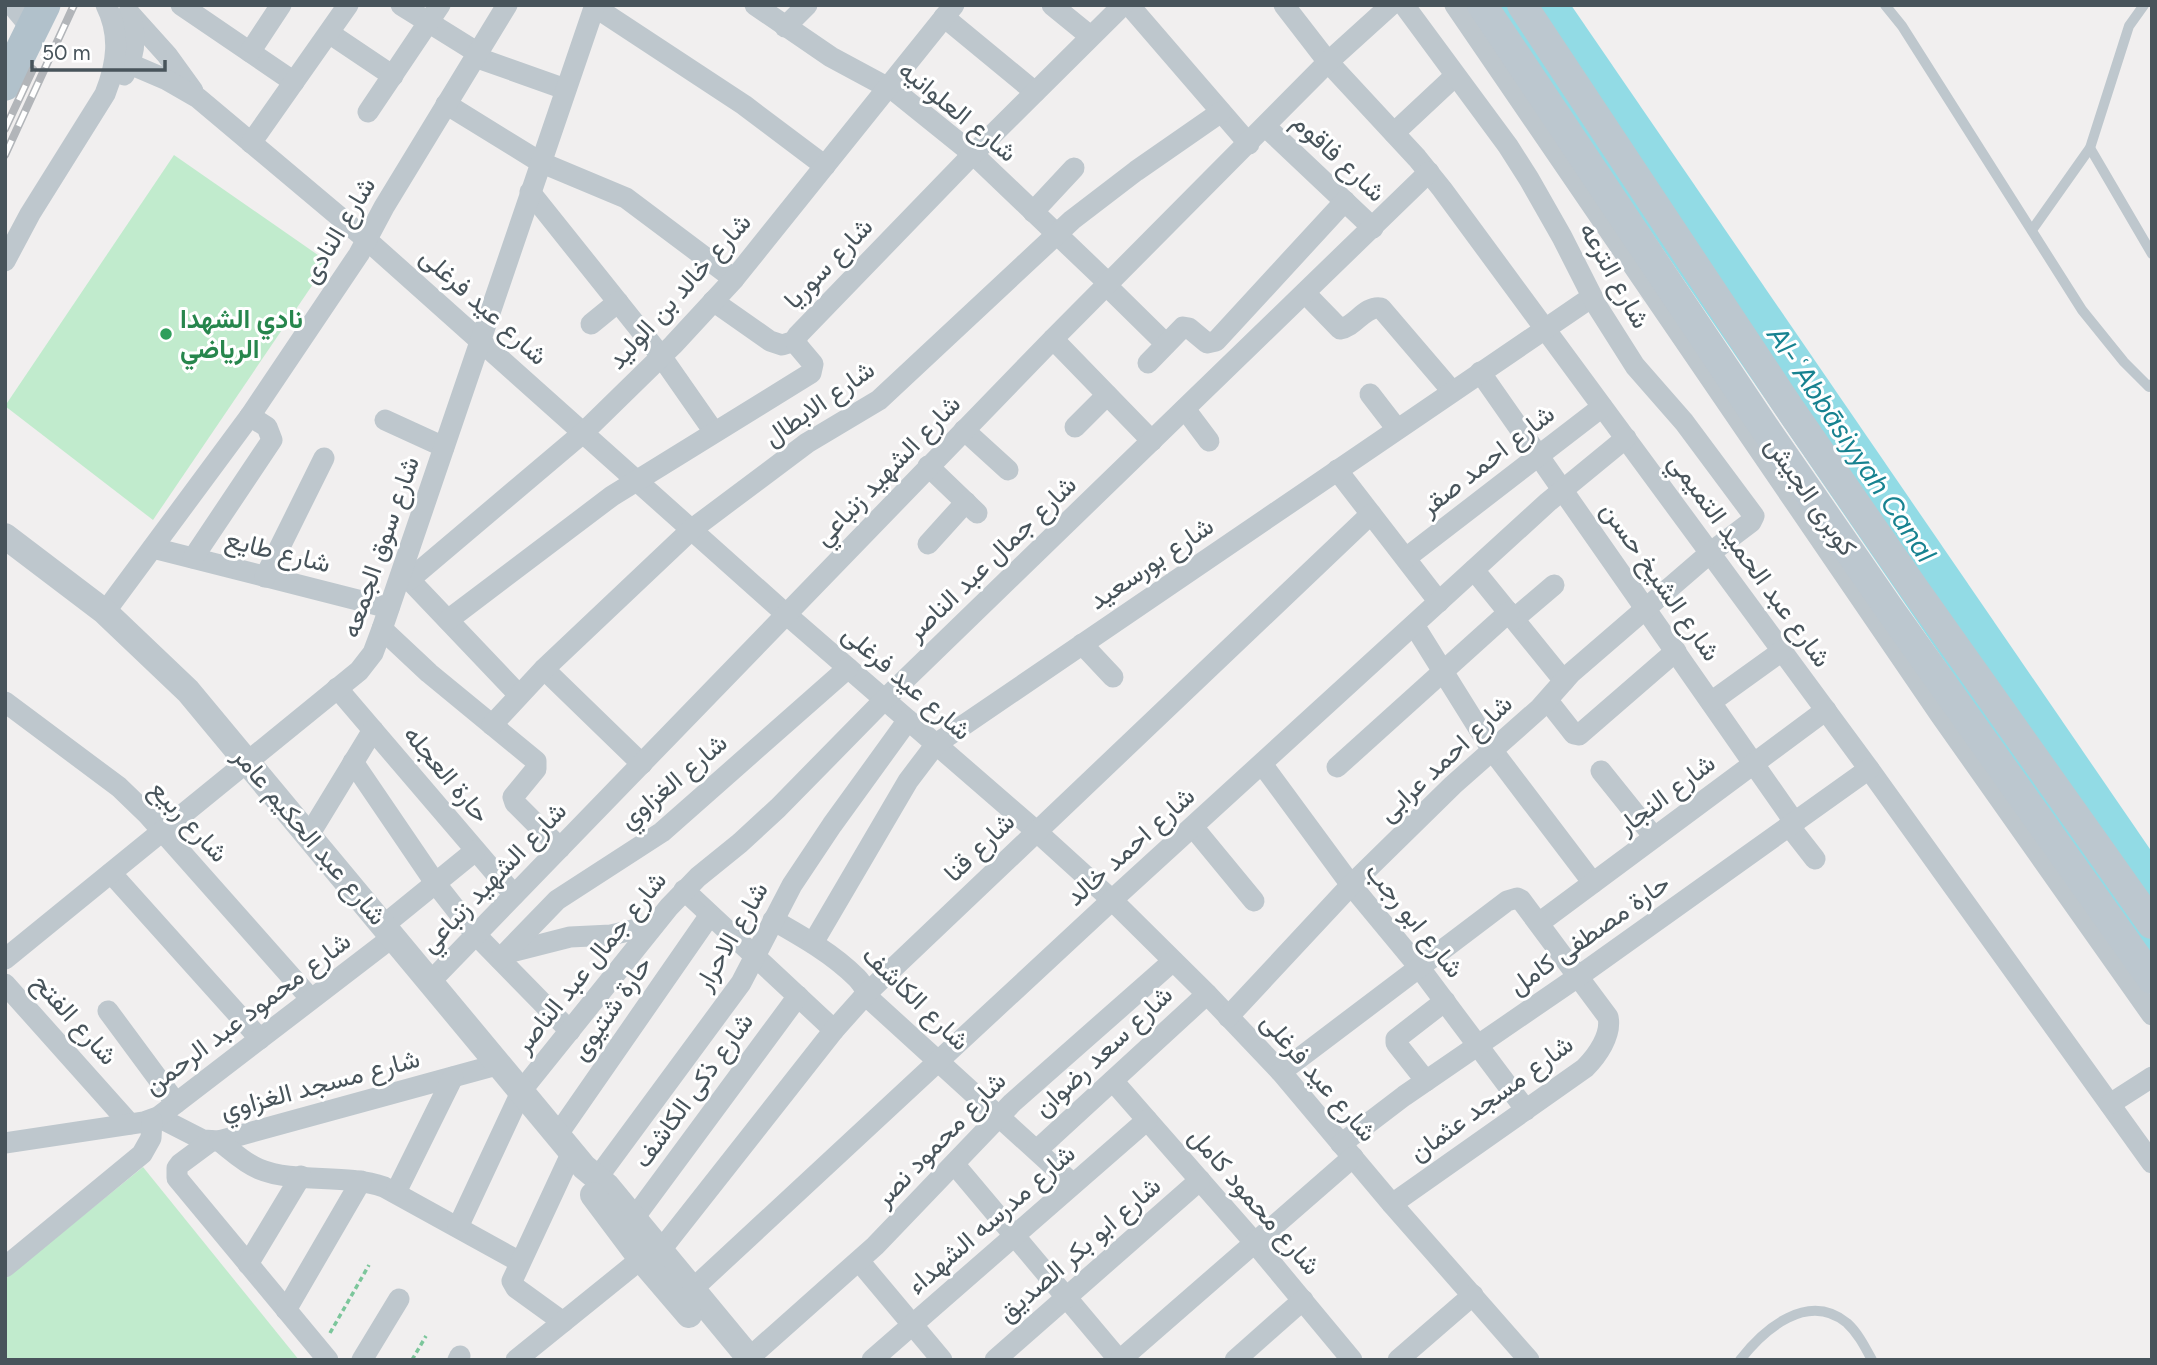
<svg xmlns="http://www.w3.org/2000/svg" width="2157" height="1365" font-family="Figtree,Vazirmatn,sans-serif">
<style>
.green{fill:#c1ebcd}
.water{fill:#92dbe5}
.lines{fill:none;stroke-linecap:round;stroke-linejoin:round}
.path{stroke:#7cc69b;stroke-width:3.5;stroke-dasharray:5 3.5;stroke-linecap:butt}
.service{stroke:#bec7cd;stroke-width:10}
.minor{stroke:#bec7cd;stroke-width:21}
.tertiary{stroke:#bec7cd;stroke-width:26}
.secondary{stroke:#bcc7cf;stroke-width:30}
.primary{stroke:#b1c1cb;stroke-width:33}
.rail-casing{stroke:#b2b5b9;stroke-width:8}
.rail{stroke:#fff;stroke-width:5;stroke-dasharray:16;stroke-linecap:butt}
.leisure-dot{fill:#2e9e5b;stroke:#fff;stroke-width:2.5}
.labels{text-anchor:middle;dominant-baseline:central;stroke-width:6;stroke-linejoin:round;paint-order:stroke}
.street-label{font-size:26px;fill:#48545b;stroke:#fff}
.leisure-label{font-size:26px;font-weight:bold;fill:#27864d;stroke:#fff;text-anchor:start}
.water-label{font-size:28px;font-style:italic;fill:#178290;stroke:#fff}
</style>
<rect width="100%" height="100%" fill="#f1efef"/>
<!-- green -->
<g class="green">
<polygon points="174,155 328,262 153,520 5,406"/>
<polygon points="143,1167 299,1360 5,1360 5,1279"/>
</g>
<!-- water -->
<polygon class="water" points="1496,5 1571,5 2152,852 2152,965"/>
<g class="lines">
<!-- path -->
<g class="path">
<polyline points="330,1333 369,1265"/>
<polyline points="412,1360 426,1336"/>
</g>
<!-- service -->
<g class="service">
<polyline points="1885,5 1902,26 2082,310 2124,362 2149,387 2152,384"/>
<polyline points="2090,148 2152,254"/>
<polyline points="2032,230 2090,148 2129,26 2144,5"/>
<path d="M1740,1360c24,-31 68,-69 107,-37 11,10 18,24 25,37"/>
</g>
<!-- minor -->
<g class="minor">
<polyline points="12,5 32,29"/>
<polyline points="181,5 294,82"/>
<polyline points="401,5 478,53"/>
<polyline points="755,5 831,57 896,92 973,154 1108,283"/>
<polyline points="1052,5 1090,36"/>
<polyline points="1129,5 1249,144"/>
<polyline points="1284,5 1328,62 1417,158 1442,189 1869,769 2152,1163"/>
<polyline points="1455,5 1941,716 2152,1015"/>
<polyline points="595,7 744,105 825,166"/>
<polyline points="131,15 167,55 193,91"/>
<polyline points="944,17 1035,92"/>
<polyline points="785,27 807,5"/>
<polyline points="329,33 393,76"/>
<polyline points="250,52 281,5"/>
<polyline points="475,57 565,89"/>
<polyline points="116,58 165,79 198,98 367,240 787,615 1036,831 1112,900 1207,994 1281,1072 1392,1204 1529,1360"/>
<path d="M124,75c12,-21 13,-41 5,-63"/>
<polyline points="446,104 540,162 626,198 734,279"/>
<polyline points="368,112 440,5"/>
<polyline points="1266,127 1373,228"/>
<polyline points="1394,133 1455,76"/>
<polyline points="251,143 348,5"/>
<polyline points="530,192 661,356 714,432"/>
<polyline points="1033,212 1074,168"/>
<path d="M5,261l25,-47 75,-120c12,-30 16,-59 1,-89"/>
<polyline points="1106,285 1166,344"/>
<path d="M1305,293l35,36c15,-2 25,-24 41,-21l71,83"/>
<polyline points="713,301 770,341 782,345 795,341"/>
<polyline points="591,324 618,302"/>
<polyline points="1053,339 1152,441"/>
<polyline points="1148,363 1183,327 1189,328 1207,343 1216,341 1345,201"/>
<polyline points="1480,372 1795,823"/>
<polyline points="1370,394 1397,429"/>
<polyline points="1185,409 1209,441"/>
<polyline points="385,420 444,447"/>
<polyline points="1075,427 1107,395"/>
<polyline points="964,430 1008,470"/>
<polyline points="928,466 977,513"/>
<polyline points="1337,470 1439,602"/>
<polyline points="928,544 966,502"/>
<polyline points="153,548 389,608"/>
<polyline points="193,558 272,440 267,427 250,416"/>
<polyline points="1406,558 1602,407"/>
<polyline points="1474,570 1564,681"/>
<polyline points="402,572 518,694"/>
<polyline points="265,577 324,458"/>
<polyline points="409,580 584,432 673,345 734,279 954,5"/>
<polyline points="105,612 250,416 359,254 384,207 507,5"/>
<polyline points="1514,619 1554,585"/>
<polyline points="448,620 612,496 811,373 813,364 797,345 797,336 973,154 1123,5"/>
<polyline points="1414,625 1492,750 1593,883"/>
<polyline points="382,629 429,673 536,761 536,769 513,797 515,803 560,848"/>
<polyline points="1082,644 1113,677"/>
<polyline points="544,669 642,764"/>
<polyline points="337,688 514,895"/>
<polyline points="1548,701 1574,734 1579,735 1676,651"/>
<polyline points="5,702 119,787 148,815 311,999"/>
<polyline points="1711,702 1782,651"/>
<polyline points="492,725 544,669 691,530 807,443 879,400 1072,220 1136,171 1221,112"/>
<polyline points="353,762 436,884 476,935 570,1031"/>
<polyline points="1262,764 1351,885 1419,967 1526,1110"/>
<polyline points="1337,767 1509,612"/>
<polyline points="1601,771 1654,837"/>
<polyline points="1193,827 1254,901"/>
<polyline points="1790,827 1815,859"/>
<polyline points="309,835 373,730"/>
<polyline points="111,873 260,1039"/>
<polyline points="684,890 834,1030"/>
<path d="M773,920c30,17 60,34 84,58 7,7 10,16 16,24l200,182"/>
<polyline points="1539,923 1826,710"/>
<polyline points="384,925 475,851"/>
<polyline points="813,943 908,781 936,744 1592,297"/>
<polyline points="507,953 570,937 611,935 654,925"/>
<polyline points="5,959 359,671 373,653 382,629 595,5"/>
<polyline points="500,959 557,900 662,832 848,668"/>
<polyline points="431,981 1053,339 1328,62 1391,5"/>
<polyline points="5,984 130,1124"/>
<polyline points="108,1011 176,1103"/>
<polyline points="1228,1017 1351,885 1453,785 1540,708 1571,673 1710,553 1751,522 1754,516 1684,422 1635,366 1597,306 1562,237 1529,179 1508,146 1404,5"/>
<path d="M1281,1072l226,-171 10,-3 4,2 87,117c4,18 -11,39 -23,51l-193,136"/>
<polyline points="1113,1081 1254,1242 1352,1360"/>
<polyline points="1426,1081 1396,1043 1396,1039 1445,1001"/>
<polyline points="2110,1104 2152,1077"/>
<polyline points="158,1117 203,1140 219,1141 500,1064"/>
<polyline points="558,1134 710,915"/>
<polyline points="211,1141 180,1164 177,1168 177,1178 328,1360"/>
<path d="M219,1141c13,10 25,22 40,28 36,15 86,4 125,18l136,75"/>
<polyline points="5,1143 144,1122 158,1117 394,936"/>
<polyline points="1341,1144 1404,1096 1579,976 1869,769"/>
<polyline points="1037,1150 1207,994"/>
<polyline points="955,1165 1119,1360"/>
<polyline points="598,1177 741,983 792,885 832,825 908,720"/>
<polyline points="396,1192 453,1077"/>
<polyline points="634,1218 798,996"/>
<polyline points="458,1227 522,1090 669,907 698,877 740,843 778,808 884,700 1429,172"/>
<polyline points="660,1251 834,1030 867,993 1371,514"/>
<polyline points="859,1261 942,1360"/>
<polyline points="248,1264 301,1176"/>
<polyline points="5,1267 142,1154 151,1138 152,1120"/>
<polyline points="683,1298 1112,900 1548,502 1626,438"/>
<polyline points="286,1310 361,1181"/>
<polyline points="563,1322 516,1288 512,1281 572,1152"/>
<polyline points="749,1358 875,1246 1012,1103 1173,961"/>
<polyline points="362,1360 399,1299"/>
<polyline points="458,1360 460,1356"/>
<polyline points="516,1360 641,1259"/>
<polyline points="872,1360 1147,1120"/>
<polyline points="995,1360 1200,1180"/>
<polyline points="1120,1360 1353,1157"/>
<polyline points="1235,1360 1303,1300"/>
<polyline points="1398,1360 1473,1295"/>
</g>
<!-- tertiary -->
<g class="tertiary">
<polyline points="5,536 105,612 188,691 584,1167 607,1186 751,1360"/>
<polyline points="593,1195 641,1259 689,1315"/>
</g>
<!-- secondary -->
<g class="secondary">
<polyline points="1482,5 1764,427 1888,607 2152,979"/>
<polyline points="1522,5 1788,406 1915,590 2152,924"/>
</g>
<!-- primary -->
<polyline class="primary" points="5,84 44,5"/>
<!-- rail casing -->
<g class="rail-casing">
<g id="rail">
<polyline points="5,129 33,69"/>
<polyline points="5,155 74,5"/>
</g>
</g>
<!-- rail -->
<use href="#rail" class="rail"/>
</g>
<!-- markers -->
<circle class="leisure-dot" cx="166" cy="334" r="7"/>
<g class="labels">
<!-- street labels -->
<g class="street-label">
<text transform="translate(958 111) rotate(39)">شارع العلوانيه</text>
<text transform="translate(1339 157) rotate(43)">شارع فاقوم</text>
<text transform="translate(338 230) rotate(-59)">شارع النادى</text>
<text transform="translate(828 263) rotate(-46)">شارع سوريا</text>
<text transform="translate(1615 275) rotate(61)">شارع الترعه</text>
<text transform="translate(679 291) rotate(-48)">شارع خالد بن الوليد</text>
<text transform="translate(484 306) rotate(42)">شارع عيد فرغلى</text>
<text transform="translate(819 403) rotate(-35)">شارع الابطال</text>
<text transform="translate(1487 460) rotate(-38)">شارع احمد صقر</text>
<text transform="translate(887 470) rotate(-46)">شارع الشهيد زنباعي</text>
<text transform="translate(1811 496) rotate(55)">كوبرى الجيش</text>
<text transform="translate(380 547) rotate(-71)">شارع سوق الجمعه</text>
<text transform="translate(278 551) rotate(14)">شارع طايع</text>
<text transform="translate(991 558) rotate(-44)">شارع جمال عبد الناصر</text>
<text transform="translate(1750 560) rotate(54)">شارع عبد الحميد التميمي</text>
<text transform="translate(1151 563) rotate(-34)">شارع بورسعيد</text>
<text transform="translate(1661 581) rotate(55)">شارع الشيخ حسن</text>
<text transform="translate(907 682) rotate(41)">شارع عيد فرغلى</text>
<text transform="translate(1445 758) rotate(-43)">شارع احمد عرابى</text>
<text transform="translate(447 774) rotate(50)">حارة العجله</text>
<text transform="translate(673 781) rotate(-40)">شارع الغزاوي</text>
<text transform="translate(1666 794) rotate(-37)">شارع النجار</text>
<text transform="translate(189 821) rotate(47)">شارع ربيع</text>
<text transform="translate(310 836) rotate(50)">شارع عبد الحكيم عامر</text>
<text transform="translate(1130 846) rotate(-42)">شارع احمد خالد</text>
<text transform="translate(979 847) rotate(-44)">شارع قنا</text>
<text transform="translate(493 877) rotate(-46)">شارع الشهيد زنباعي</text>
<text transform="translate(1415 920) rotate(51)">شارع ابو رجب</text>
<text transform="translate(1589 934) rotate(-35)">حارة مصطفى كامل</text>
<text transform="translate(731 936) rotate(-60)">شارع الاحرار</text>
<text transform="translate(590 962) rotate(-51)">شارع جمال عبد الناصر</text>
<text transform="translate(916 998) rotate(44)">شارع الكاشف</text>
<text transform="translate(611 1008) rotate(-55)">حارة شتيوى</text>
<text transform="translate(247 1013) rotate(-37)">شارع محمود عبد الرحمن</text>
<text transform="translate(75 1019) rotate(48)">شارع الفتح</text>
<text transform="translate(1103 1051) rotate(-43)">شارع سعد رضوان</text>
<text transform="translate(1319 1077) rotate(49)">شارع عيد فرغلى</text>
<text transform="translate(320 1084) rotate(-15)">شارع مسجد الغزاوي</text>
<text transform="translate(693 1090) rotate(-54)">شارع ذكى الكاشف</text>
<text transform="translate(1491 1098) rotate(-36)">شارع مسجد عثمان</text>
<text transform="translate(940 1139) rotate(-46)">شارع محمود نصر</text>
<text transform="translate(1255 1201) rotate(49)">شارع محمود كامل</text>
<text transform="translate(991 1219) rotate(-41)">شارع مدرسه الشهداء</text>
<text transform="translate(1079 1249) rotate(-41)">شارع ابو بكر الصديق</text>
</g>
<!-- leisure labels -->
<g class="leisure-label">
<text x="180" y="319">نادي الشهدا<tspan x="180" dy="30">الرياضي</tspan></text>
</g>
<!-- water labels -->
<g class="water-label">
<text transform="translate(1852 444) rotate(56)">Al-ʿAbbāsiyyah Canal</text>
</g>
</g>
<!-- border -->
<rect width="2157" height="1365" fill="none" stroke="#48545b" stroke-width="14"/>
<!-- scale -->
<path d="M32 60v10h133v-10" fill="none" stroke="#48545b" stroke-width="3.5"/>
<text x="42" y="60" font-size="21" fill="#48545b" stroke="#ffffff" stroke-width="5" paint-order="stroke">50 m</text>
</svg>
